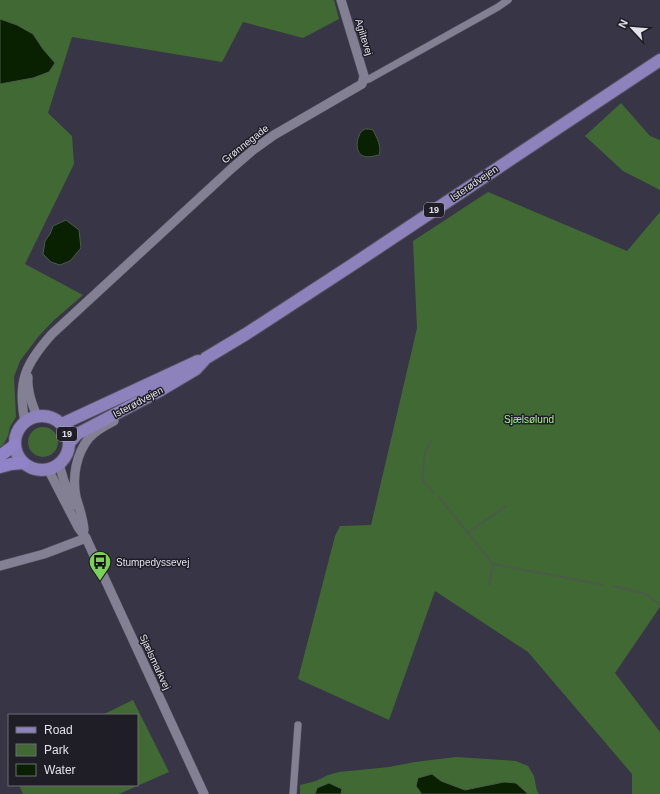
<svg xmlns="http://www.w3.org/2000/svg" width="660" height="794" font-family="Helvetica,sans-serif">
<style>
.green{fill:#416933}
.water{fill:#092101;stroke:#4a5b48}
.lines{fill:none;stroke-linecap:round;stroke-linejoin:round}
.stream{stroke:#4a5b48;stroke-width:2}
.minor-casing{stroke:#565362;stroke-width:8}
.tertiary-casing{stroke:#565362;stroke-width:10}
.primary-casing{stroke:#565362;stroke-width:14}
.trunk-casing{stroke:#565362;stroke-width:14}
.minor{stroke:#838094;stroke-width:7}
.tertiary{stroke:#838094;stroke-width:9}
.primary{stroke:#8d82bb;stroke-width:12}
.trunk{stroke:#9083c8;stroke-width:12}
.labels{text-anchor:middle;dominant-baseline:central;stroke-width:3;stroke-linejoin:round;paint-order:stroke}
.shield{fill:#1f1e26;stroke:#a8a6b1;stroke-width:1}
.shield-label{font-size:9px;font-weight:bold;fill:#e2e1ec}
.street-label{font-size:10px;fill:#e2e1ec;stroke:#1f1e26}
.park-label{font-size:10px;fill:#a9ee91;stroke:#1f1e26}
.poi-label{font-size:10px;fill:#e2e1ec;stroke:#1f1e26;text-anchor:start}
</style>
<rect width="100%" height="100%" fill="#383546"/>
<!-- green -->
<g class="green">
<polygon points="0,0 334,0 339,19 303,38 243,22 222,62 72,37 48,113 72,136 74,164 25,264 83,295 53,321 38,337 20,361 14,377 16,417 10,427 8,436 3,445 0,447"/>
<polygon points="621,103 650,136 660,140 660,190 623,171 585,136"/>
<polygon points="488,192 627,251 660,212 660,607 615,673 660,732 660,794 632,794 632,774 528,652 435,591 389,720 298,679 335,536 340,526 371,525 417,328 413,241"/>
<circle cx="43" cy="442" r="15"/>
<polygon points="133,700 169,772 119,794 23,794 19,785 137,785 137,715 102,715"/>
<polygon points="456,757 516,761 528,766 534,776 537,791 539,794 528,794 516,783 504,782 465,790 441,781 432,774 416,786 421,793 421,794 300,794 300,785 316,781 328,775 339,772 389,767 415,762"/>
</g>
<!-- water -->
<g class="water">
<polygon points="0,19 17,25 33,34 43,49 55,63 49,72 33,78 0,84"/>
<path d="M365,129h4l4,1c4,8 9,17 6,25 -5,1 -11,3 -16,1 -7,-3 -7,-14 -4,-20 1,-4 3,-5 6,-7z"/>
<polygon points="66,220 79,230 81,248 70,261 60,265 51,262 43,254 45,241 50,234 53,226"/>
<polygon points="432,774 441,781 465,790 504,782 516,783 528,794 421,794 421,793 416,786 418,778"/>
<polygon points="329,783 342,789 341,794 315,794 317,788"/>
</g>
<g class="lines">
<!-- stream -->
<g class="stream">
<polyline points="432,440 425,452 422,480 433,492"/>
<polyline points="439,497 493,564 604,585"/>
<polyline points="468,533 506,506"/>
<polyline points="489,585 493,565"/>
<polyline points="614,586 646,594 660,605"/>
</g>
<!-- minor casing -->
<g class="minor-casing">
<g id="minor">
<polyline points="363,81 369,79 498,7 508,0"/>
<polyline points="293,794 298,725"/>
</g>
</g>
<!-- tertiary casing -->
<g class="tertiary-casing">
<g id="tertiary">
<path d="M28,377c-1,14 4,27 9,39"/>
<path d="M25,422c-8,-40 0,-58 27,-88l179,-165 22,-19 21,-15 88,-51 2,-8 -23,-76"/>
<polyline points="59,464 64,481 74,505"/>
<polyline points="48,469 78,527 86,538 204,794"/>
<path d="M84,530c-1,-13 -5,-22 -8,-33 -4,-20 0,-43 13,-59 6,-7 17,-13 25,-17"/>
<polyline points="0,566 44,554 86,538"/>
</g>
</g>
<!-- primary casing -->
<g class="primary-casing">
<g id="primary">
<circle cx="42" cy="443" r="27"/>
<polyline points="62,424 198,361"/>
<polyline points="69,443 77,434 85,430 159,391 196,369 206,358 246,334 355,263 660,60"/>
</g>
</g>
<!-- trunk casing -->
<g class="trunk-casing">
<g id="trunk">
<polyline points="0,456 15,445"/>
<polyline points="0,467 11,464 23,463"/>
</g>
</g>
<!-- minor -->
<use href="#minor" class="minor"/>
<!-- tertiary -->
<use href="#tertiary" class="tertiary"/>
<!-- primary -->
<use href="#primary" class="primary"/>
<!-- trunk -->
<use href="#trunk" class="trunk"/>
</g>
<!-- icons -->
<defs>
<g id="bus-pin" transform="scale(1.15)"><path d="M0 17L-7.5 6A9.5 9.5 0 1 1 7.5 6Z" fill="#79d157" stroke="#1f1e26"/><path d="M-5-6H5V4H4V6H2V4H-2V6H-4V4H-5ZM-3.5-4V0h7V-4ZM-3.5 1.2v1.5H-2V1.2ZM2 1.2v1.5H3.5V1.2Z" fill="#111"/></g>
</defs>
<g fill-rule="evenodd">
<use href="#bus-pin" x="100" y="562"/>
</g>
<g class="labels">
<!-- shield labels -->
<g class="shield">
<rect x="424" y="203" width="20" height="14" rx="3"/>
<rect x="57" y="427" width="20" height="14" rx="3"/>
</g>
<g class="shield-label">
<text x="434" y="210">19</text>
<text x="67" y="434">19</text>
</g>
<!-- street labels -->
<g class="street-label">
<text transform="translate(364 37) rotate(73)">Agiltevej</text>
<text transform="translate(245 144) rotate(-38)">Grønnegade</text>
<text transform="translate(474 183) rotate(-34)">Isterødvejen</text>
<text transform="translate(138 402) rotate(-28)">Isterødvejen</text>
<text transform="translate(155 662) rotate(65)">Sjælsmarkvej</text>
</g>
<!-- park labels -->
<g class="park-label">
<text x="529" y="419">Sjælsølund</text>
</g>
<!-- poi labels -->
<g class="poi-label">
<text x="116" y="562">Stumpedyssevej</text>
</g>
</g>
<!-- legend -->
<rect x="8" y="714" width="130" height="72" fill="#1f1e26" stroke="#6d6c75"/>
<rect x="16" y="727" width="20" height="6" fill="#8d82bb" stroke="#6d6c75"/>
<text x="44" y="734" font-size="12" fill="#e2e1ec">Road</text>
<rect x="16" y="744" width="20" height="12" fill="#416933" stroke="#6d6c75"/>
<text x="44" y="754" font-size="12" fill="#e2e1ec">Park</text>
<rect x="16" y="764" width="20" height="12" fill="#092101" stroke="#6d6c75"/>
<text x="44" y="774" font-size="12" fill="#e2e1ec">Water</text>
<!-- north arrow -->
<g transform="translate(632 28) rotate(296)" stroke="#1f1e26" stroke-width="3" paint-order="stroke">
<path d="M0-3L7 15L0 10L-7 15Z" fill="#e2e1ec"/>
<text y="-6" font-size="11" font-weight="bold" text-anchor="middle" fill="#e2e1ec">N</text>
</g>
</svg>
